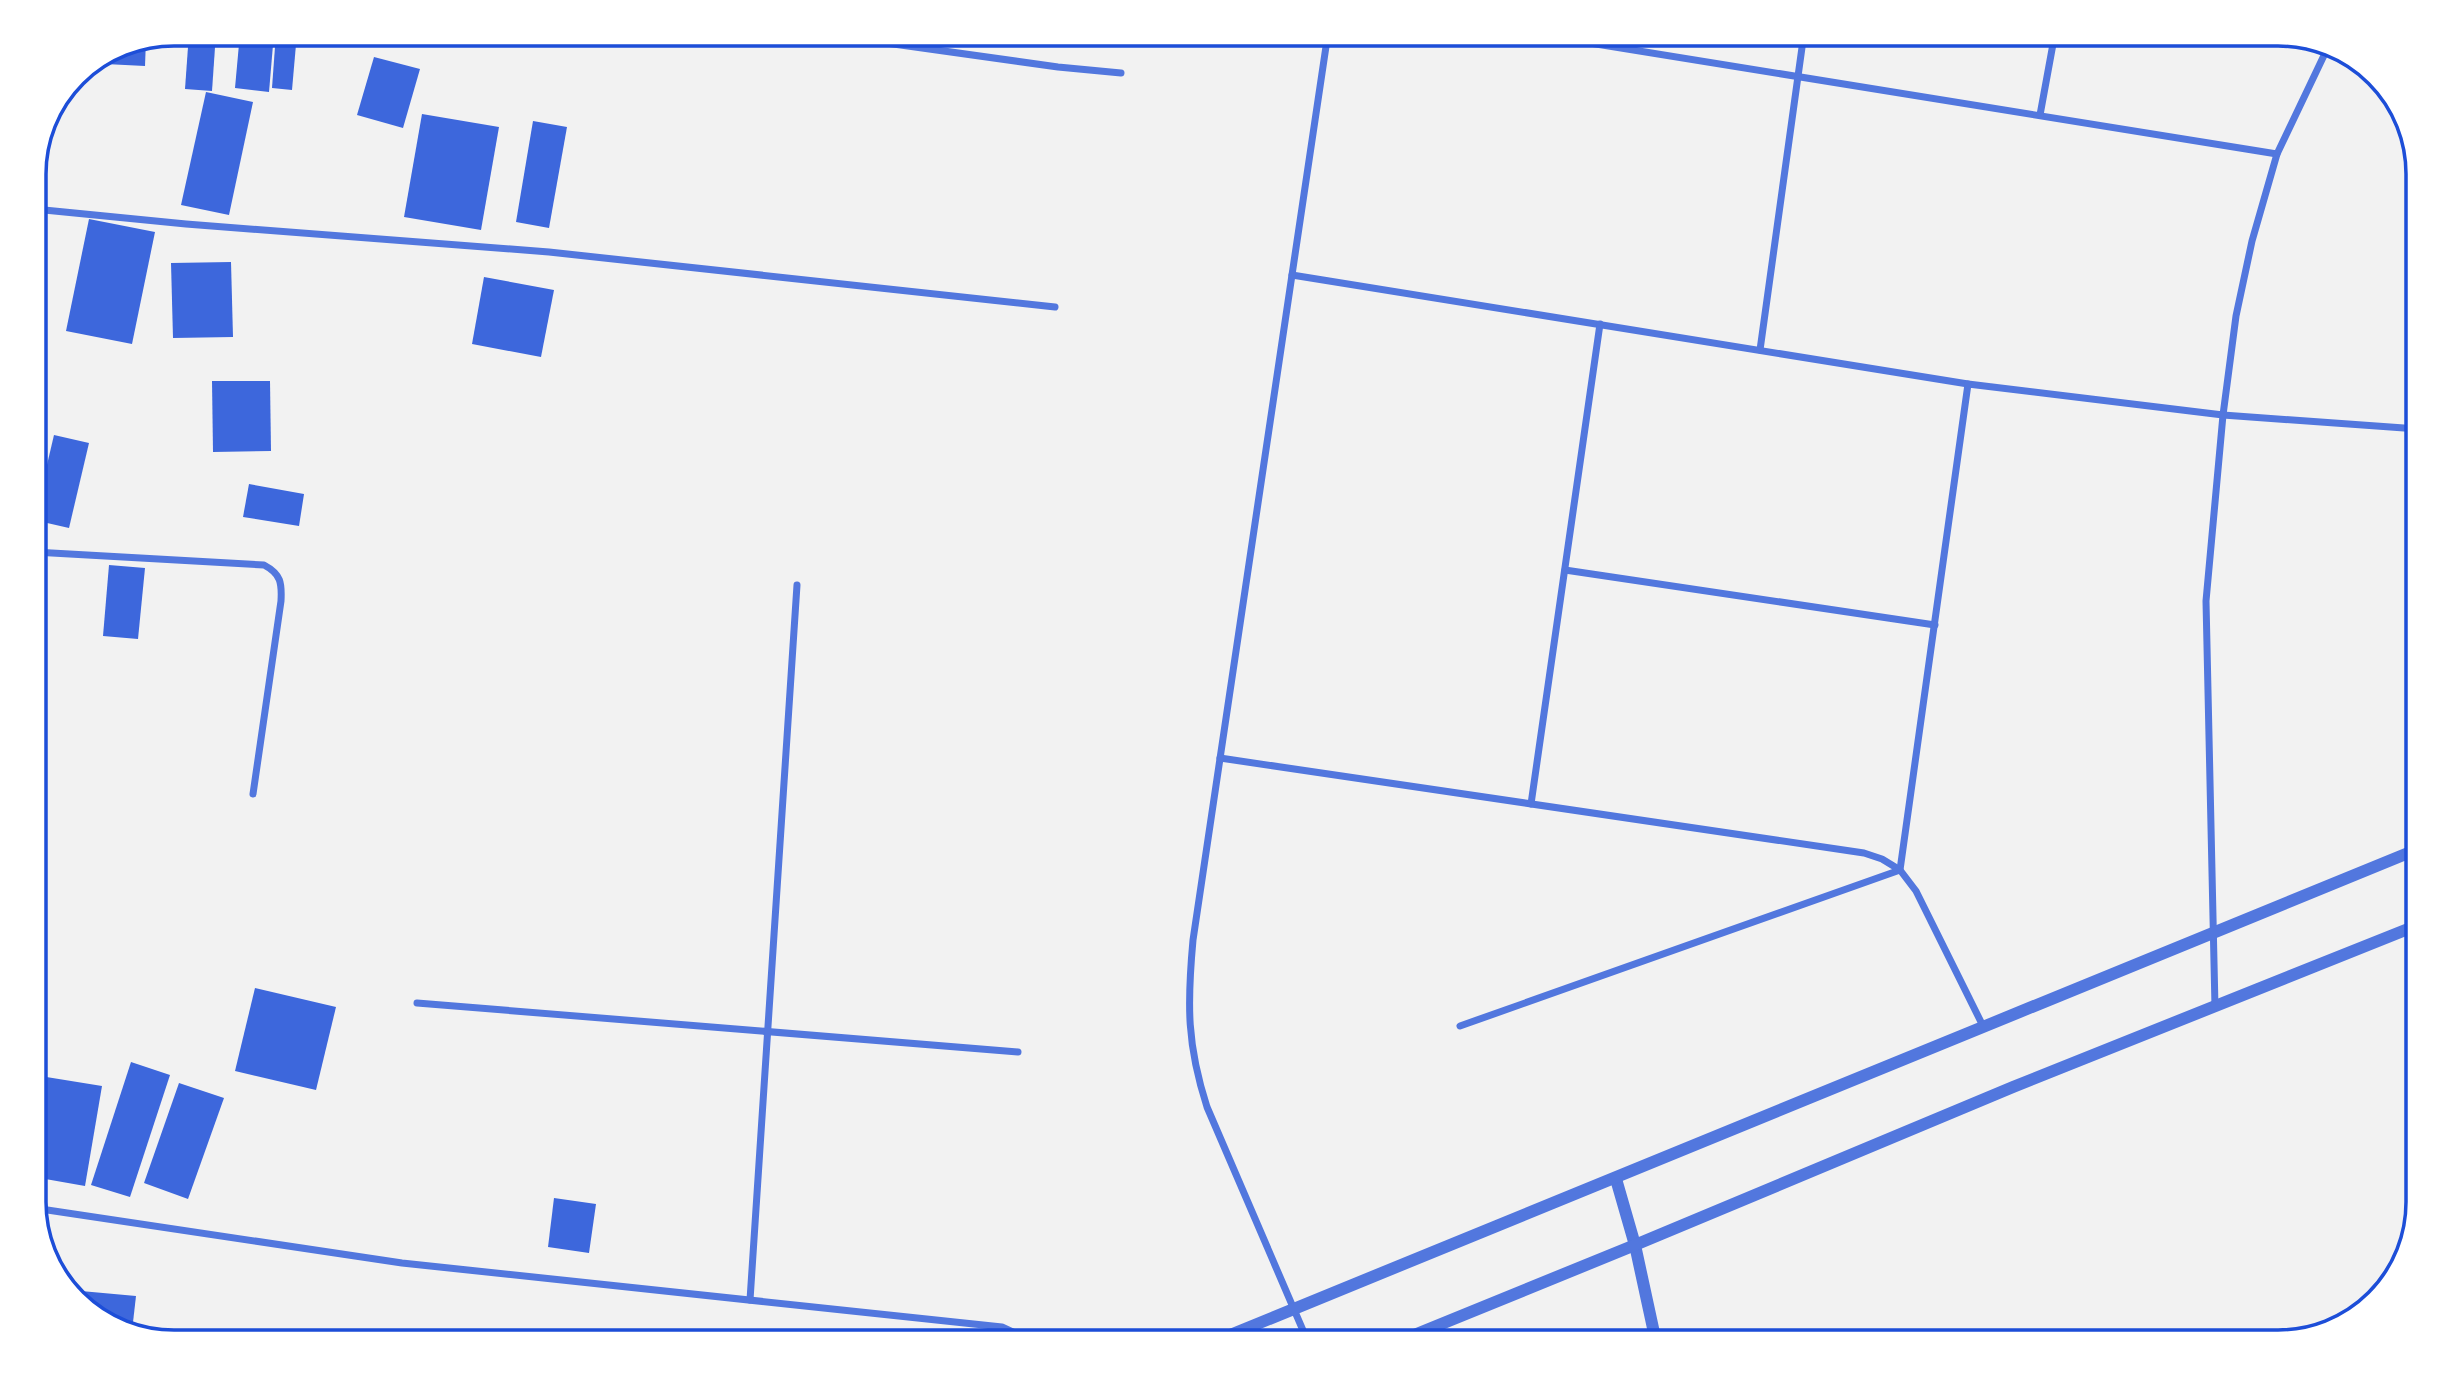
<svg xmlns="http://www.w3.org/2000/svg" width="2451" height="1375" font-family="'Noto Serif',serif">
<style>
.building{fill:#3d67dc}
.lines{fill:none;stroke-linecap:round;stroke-linejoin:round}
.minor{stroke:#5277de;stroke-width:7}
.tertiary{stroke:#5277de;stroke-width:12}
.rim{fill:none;stroke:#1d4ed8;stroke-width:3.5}
</style>
<rect width="100%" height="100%" fill="#f2f2f2"/>
<!-- building -->
<g class="building">
<polygon points="189,33 216,33 212,91 185,89"/>
<polygon points="240,33 274,33 269,92 235,88"/>
<polygon points="276,33 297,33 292,90 272,88"/>
<polygon points="146,39 145,66 105,64 105,54 120,44"/>
<polygon points="374,57 420,69 403,128 357,115"/>
<polygon points="206,92 253,102 229,215 181,205"/>
<polygon points="422,114 499,127 481,230 404,217"/>
<polygon points="533,121 567,127 549,228 516,222"/>
<polygon points="89,219 155,232 132,344 66,331"/>
<polygon points="231,262 233,337 173,338 171,263"/>
<polygon points="484,277 554,290 541,357 472,344"/>
<polygon points="212,381 270,381 271,451 213,452"/>
<polygon points="54,435 89,443 69,528 34,520"/>
<polygon points="249,484 304,494 299,526 243,517"/>
<polygon points="109,565 145,568 138,639 103,636"/>
<polygon points="255,988 336,1007 316,1090 235,1071"/>
<polygon points="131,1062 170,1075 130,1197 91,1185"/>
<polygon points="34,1075 102,1086 85,1186 34,1177"/>
<polygon points="179,1083 224,1098 188,1199 144,1183"/>
<polygon points="554,1198 596,1204 589,1253 548,1247"/>
<polygon points="70,1290 136,1296 132,1331 104,1323"/>
</g>
<g class="lines">
<!-- minor -->
<g class="minor">
<polyline points="815,33 1058,67 1121,73"/>
<polyline points="1528,33 2277,154"/>
<polyline points="2040,115 2055,33"/>
<polyline points="34,209 186,224 549,252 1055,307"/>
<polyline points="1292,275 1968,384 2223,415 2418,429"/>
<polyline points="1760,350 1804,33"/>
<path d="M34,552l230,13c17,9 18,18 17,36l-28,193"/>
<polyline points="1565,570 1935,625"/>
<polyline points="1220,758 1864,853 1882,859 1900,870 1916,891 1984,1028"/>
<polyline points="1531,804 1600,324"/>
<polyline points="417,1003 1018,1052"/>
<polyline points="2215,1007 2206,601 2223,415 2236,316 2252,241 2277,154 2328,47"/>
<polyline points="1460,1026 1900,870 1968,384"/>
<polyline points="34,1208 402,1263 1002,1327 1017,1334 1024,1342"/>
<polyline points="750,1300 797,585"/>
<path d="M1308,1342l-101,-235c-20,-62 -20,-102 -14,-167l135,-907"/>
</g>
<!-- tertiary -->
<g class="tertiary">
<polyline points="1616,1179 1635,1245 1656,1342"/>
<polyline points="1213,1342 2418,849"/>
<polyline points="1397,1342 1635,1245 2013,1087 2418,925"/>
</g>
</g>
<!-- crop -->
<path d="M0 0H2451V1375H0ZM174 46H2278A128 128 0 0 1 2406 174V1202A128 128 0 0 1 2278 1330H174A128 128 0 0 1 46 1202V174A128 128 0 0 1 174 46Z" fill="#fff" fill-rule="evenodd"/>
<path class="rim" d="M174 46H2278A128 128 0 0 1 2406 174V1202A128 128 0 0 1 2278 1330H174A128 128 0 0 1 46 1202V174A128 128 0 0 1 174 46Z"/>
</svg>
